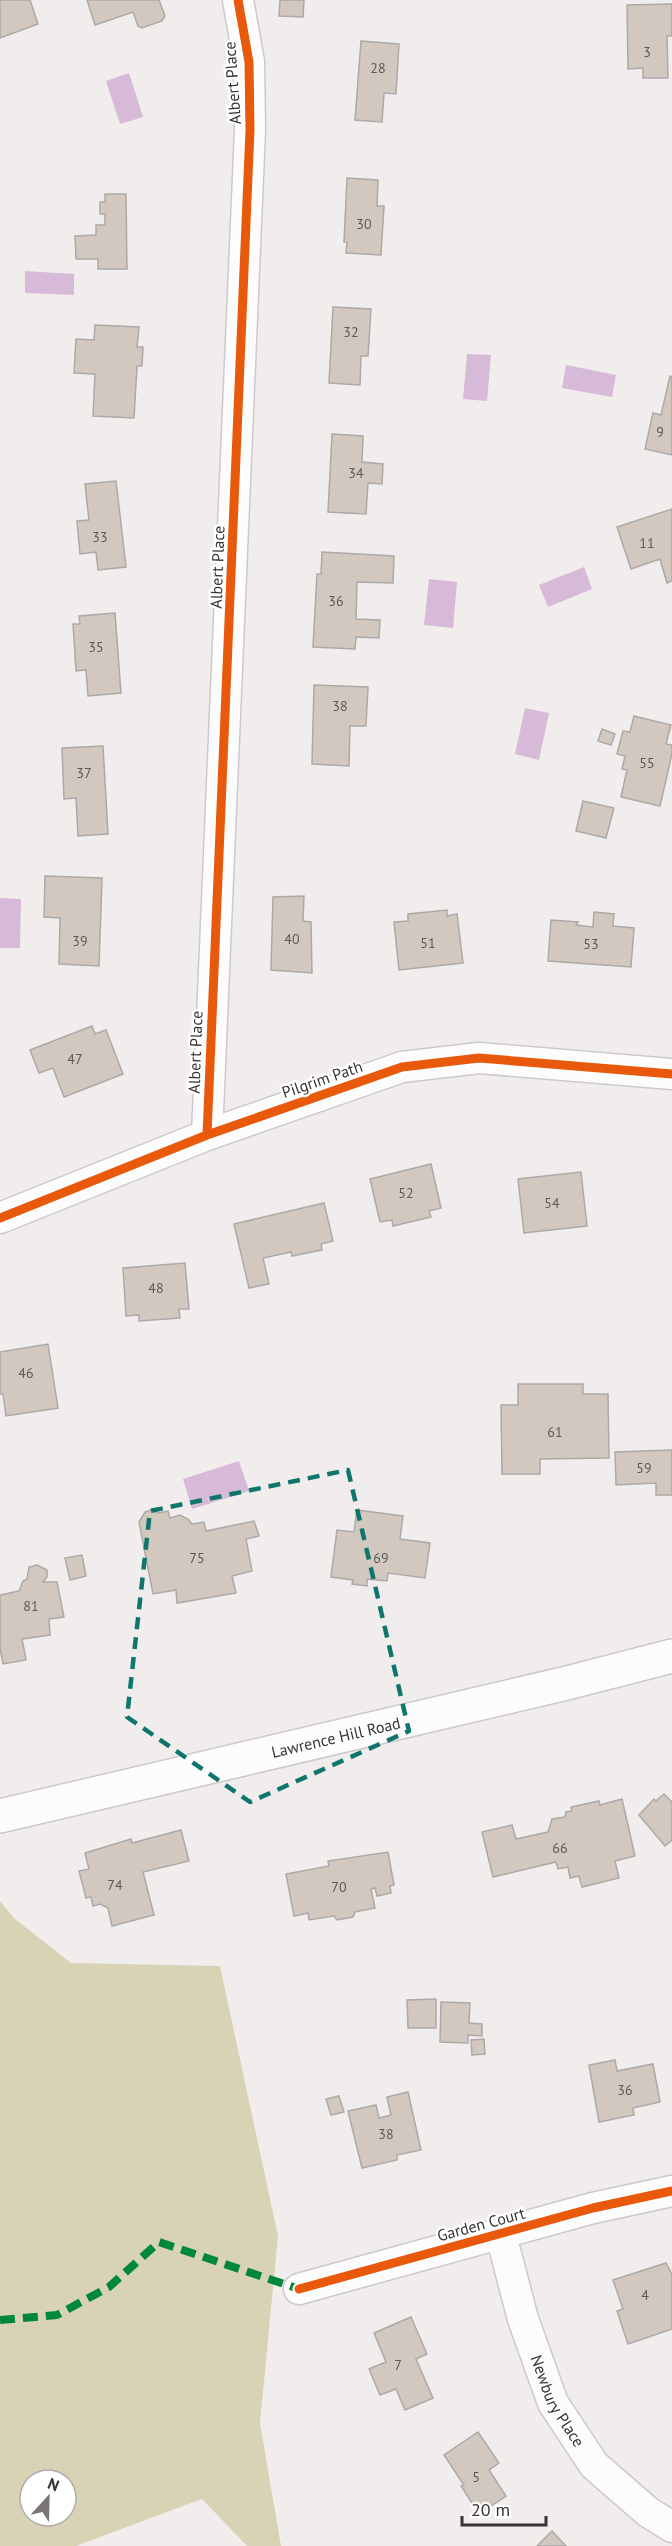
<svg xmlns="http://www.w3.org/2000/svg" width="672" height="2546" font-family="'PT Sans',sans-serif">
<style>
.forest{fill:#d8d3b5;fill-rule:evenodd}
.water{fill:#d7bad7}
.building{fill:#d2c8bf;stroke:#aca9a8;stroke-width:1.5}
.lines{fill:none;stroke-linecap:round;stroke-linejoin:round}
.street-casing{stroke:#cdc9c9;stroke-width:33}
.secondary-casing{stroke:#cdc9c9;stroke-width:36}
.street{stroke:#fdfcfc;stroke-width:30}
.secondary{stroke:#fdfcfc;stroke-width:33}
.quiet{stroke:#00873e;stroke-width:8;stroke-dasharray:15 8;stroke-linecap:butt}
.cycleway-casing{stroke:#fff;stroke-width:13}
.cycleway{stroke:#e8590c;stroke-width:9}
.marked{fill:none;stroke:#0f766e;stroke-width:4.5;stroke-dasharray:12 8;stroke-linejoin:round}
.labels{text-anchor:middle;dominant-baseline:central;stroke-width:5;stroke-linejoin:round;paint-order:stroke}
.number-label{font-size:14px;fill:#5e5956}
.street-label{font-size:16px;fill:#373433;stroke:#fff}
</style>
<rect width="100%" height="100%" fill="#f2eded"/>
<!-- forest -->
<path class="forest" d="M0,1901l15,18 56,44 149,3 58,270 -18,187 21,123h-34l-45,-47 -126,47h-76zM30,2480h36v36h-36z"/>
<!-- water -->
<g class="water">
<polygon points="129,73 143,117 120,124 106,81"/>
<polygon points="25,271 74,274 74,295 25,293"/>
<polygon points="467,354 491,355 487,401 463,399"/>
<polygon points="566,365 616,375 612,397 562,388"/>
<polygon points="584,567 592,589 548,607 539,585"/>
<polygon points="429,579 457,582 453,628 424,625"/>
<polygon points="525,708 549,713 539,760 515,754"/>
<polygon points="0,898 21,899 20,948 0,948"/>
<polygon points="239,1461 249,1491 192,1509 183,1479"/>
</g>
<!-- building -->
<g class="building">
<polygon points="0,0 30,0 38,24 0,38"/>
<polygon points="87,0 159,0 165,16 162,21 142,28 138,26 133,12 95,25"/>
<polygon points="280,0 304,0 303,17 279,16"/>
<polygon points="672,4 672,36 667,36 668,78 643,78 643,68 628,69 627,5"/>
<polygon points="361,41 399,44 396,94 384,93 382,122 355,120"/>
<polygon points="347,178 378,180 377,206 384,206 381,255 346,253 347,242 344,242"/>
<polygon points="105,194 126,194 127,269 98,269 98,259 76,259 75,236 96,235 96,225 105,225 105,214 100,214 100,202 105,202"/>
<polygon points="333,307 371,309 368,356 361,356 360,385 329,383"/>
<polygon points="95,325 139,327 137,347 143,347 142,366 137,366 134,418 93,416 95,374 74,373 76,339 94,340"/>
<polygon points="670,376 672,377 672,455 645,449 653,413 661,415"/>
<polygon points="332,434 363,436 362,462 383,464 382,484 368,483 366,514 328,512"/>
<polygon points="116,481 126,567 98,570 96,552 80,554 77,521 89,520 85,484"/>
<polygon points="672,509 672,581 667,583 660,559 631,569 617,527"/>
<polygon points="322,552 394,556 393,583 357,582 356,619 380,620 379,638 356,637 355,649 313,647 317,574 321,574"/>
<polygon points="115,613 121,693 88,696 86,670 76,671 73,624 80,624 79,616"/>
<polygon points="314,685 368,687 366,726 350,726 349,766 312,764"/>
<polygon points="634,716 671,725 666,744 672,745 672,754 660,806 621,797 627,770 622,769 625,756 617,754 623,731 630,732"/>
<polygon points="602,729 615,734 611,745 598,741"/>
<polygon points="103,746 108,834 78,836 76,798 64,799 62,748"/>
<polygon points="583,801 614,808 606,838 576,831"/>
<polygon points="45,876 102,878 99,966 59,964 60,918 44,917"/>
<polygon points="304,896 303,921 311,922 312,973 271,970 273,897"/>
<polygon points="447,910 447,916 457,914 463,963 399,970 394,922 408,921 408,914"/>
<polygon points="594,912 614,914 613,926 634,928 631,967 548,961 551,920 578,922 576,925 593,927"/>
<polygon points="92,1026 95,1034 106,1030 123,1074 64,1097 53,1068 39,1073 30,1050"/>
<polygon points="431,1164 441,1208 429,1211 431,1217 393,1226 392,1220 380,1222 370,1179"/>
<polygon points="581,1172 587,1226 524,1233 518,1179"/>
<polygon points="324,1203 333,1241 321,1244 322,1250 292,1256 291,1252 263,1258 269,1284 249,1288 234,1224"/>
<polygon points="185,1263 189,1309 179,1309 180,1318 139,1321 139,1315 126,1316 123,1268"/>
<polygon points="48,1344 58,1408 6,1416 3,1394 0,1394 0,1352"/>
<polygon points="518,1384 583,1384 583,1394 608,1394 609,1458 540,1459 540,1474 502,1474 501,1405 518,1405"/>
<polygon points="672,1450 672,1495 656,1495 656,1483 616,1485 615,1452"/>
<polygon points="153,1509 158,1513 168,1511 170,1518 180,1515 188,1519 192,1524 204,1522 206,1531 254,1521 259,1536 246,1539 252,1571 232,1576 236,1593 177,1603 176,1590 153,1594 139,1522 145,1512"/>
<polygon points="357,1510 403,1516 400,1539 430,1543 425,1578 388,1573 387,1581 367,1579 367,1586 352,1584 353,1580 331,1577 337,1530 354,1532"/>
<polygon points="82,1555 86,1576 70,1580 65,1558"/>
<polygon points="37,1565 47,1570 47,1577 43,1582 57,1582 64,1617 49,1619 50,1635 22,1639 26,1660 3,1664 0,1648 0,1595 19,1591 23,1581 27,1579 29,1567"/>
<polygon points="664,1794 672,1802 672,1840 665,1846 639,1815 654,1799 656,1801"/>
<polygon points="622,1799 635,1856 615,1861 619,1878 582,1887 579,1876 570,1878 568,1867 558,1869 556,1862 493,1877 482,1832 512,1825 516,1839 548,1832 552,1819 565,1817 566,1812 572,1811 571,1807 599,1801 600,1805"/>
<polygon points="181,1830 189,1861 143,1872 154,1915 112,1926 108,1908 100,1904 93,1906 91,1897 86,1898 79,1871 89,1869 85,1853 131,1839 132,1843"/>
<polygon points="388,1852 394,1885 390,1886 391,1893 377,1896 375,1888 371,1889 375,1908 355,1912 353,1917 337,1920 334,1916 309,1920 308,1913 294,1916 286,1874 329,1866 328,1861"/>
<polygon points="436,1999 436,2028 408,2028 407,2000"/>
<polygon points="441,2002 470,2003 469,2023 482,2024 482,2036 468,2035 468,2043 440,2042"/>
<polygon points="484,2039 485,2054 472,2055 471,2040"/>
<polygon points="615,2060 617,2071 653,2064 660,2102 633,2108 634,2115 599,2122 589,2065"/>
<polygon points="408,2092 421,2150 397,2155 397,2160 362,2168 348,2111 376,2105 379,2118 391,2115 387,2097"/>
<polygon points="339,2096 344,2112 331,2115 326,2099"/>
<polygon points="666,2263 672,2274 672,2329 628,2344 617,2311 623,2309 613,2280"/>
<polygon points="411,2317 427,2354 416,2359 433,2398 405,2410 396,2389 380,2395 369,2369 386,2362 374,2333"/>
<polygon points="478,2432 499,2463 489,2470 506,2496 479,2514 461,2486 464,2485 444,2455"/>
<polygon points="552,2531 566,2546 537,2546"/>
</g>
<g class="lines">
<!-- street casing -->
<g class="street-casing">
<g id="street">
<polyline points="207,1135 250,130 249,62 238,0"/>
<polyline points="0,1218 207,1135 402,1067 479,1058 672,1074"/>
<path id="s1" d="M501,2235l22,84 30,84 41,62 54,47 24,15"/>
<polyline points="299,2289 593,2208 672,2191"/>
</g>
</g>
<!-- secondary casing -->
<g class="secondary-casing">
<g id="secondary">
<path id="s2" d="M0,1816l567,-133 105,-27"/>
</g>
</g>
<!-- street -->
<use href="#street" class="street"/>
<!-- secondary -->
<use href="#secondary" class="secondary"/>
<!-- quiet -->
<polyline class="quiet" points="0,2320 57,2315 109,2287 159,2242 299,2289"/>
<!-- cycleway casing -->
<g class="cycleway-casing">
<g id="cycleway">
<polyline points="207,1135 250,130 249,62 238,0"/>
<polyline points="0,1218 207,1135 402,1067 479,1058 672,1074"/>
<polyline points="299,2289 593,2208 672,2191"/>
</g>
</g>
<!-- cycleway -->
<use href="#cycleway" class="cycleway"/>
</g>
<!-- marked area -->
<path class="marked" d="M348,1470l61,261 -159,71 -123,-85 23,-206z"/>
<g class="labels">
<!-- number labels -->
<g class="number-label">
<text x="647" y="52">3</text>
<text x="378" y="68">28</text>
<text x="364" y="224">30</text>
<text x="351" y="332">32</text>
<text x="660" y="432">9</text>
<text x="356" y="473">34</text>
<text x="100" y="537">33</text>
<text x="647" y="543">11</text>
<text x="336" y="601">36</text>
<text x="96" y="647">35</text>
<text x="340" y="706">38</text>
<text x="647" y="763">55</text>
<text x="84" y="773">37</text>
<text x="292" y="939">40</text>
<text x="80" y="941">39</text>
<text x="428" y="943">51</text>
<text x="591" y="944">53</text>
<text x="75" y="1059">47</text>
<text x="406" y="1193">52</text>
<text x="552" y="1203">54</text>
<text x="156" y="1288">48</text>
<text x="26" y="1373">46</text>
<text x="555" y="1432">61</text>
<text x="644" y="1468">59</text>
<text x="197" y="1558">75</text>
<text x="381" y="1558">69</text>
<text x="31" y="1606">81</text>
<text x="560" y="1848">66</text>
<text x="115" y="1885">74</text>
<text x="339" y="1887">70</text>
<text x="625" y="2090">36</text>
<text x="386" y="2134">38</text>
<text x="645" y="2295">4</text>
<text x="398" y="2365">7</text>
<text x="476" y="2477">5</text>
</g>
<!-- street labels -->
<g class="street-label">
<text transform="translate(232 83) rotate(-94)">Albert Place</text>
<text transform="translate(217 567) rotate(-88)">Albert Place</text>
<text transform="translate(195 1052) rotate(-88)">Albert Place</text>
<text transform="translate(322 1079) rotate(-19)">Pilgrim Path</text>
<text stroke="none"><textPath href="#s2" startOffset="345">Lawrence Hill Road</textPath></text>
<text transform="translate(481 2224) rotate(-15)">Garden Court</text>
<text stroke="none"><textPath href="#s1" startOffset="176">Newbury Place</textPath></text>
</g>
</g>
<!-- north arrow -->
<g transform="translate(48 2498) rotate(22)"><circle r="28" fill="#ffffff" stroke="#afaead" stroke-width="1.5"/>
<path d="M0-4.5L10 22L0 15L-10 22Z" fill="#787574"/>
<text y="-9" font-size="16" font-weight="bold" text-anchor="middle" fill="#373433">N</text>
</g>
<!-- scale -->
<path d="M462 2516v9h84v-9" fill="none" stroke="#373433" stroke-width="3"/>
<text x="471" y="2516" font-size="18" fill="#373433" stroke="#ffffff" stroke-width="4.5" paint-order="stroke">20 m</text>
</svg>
